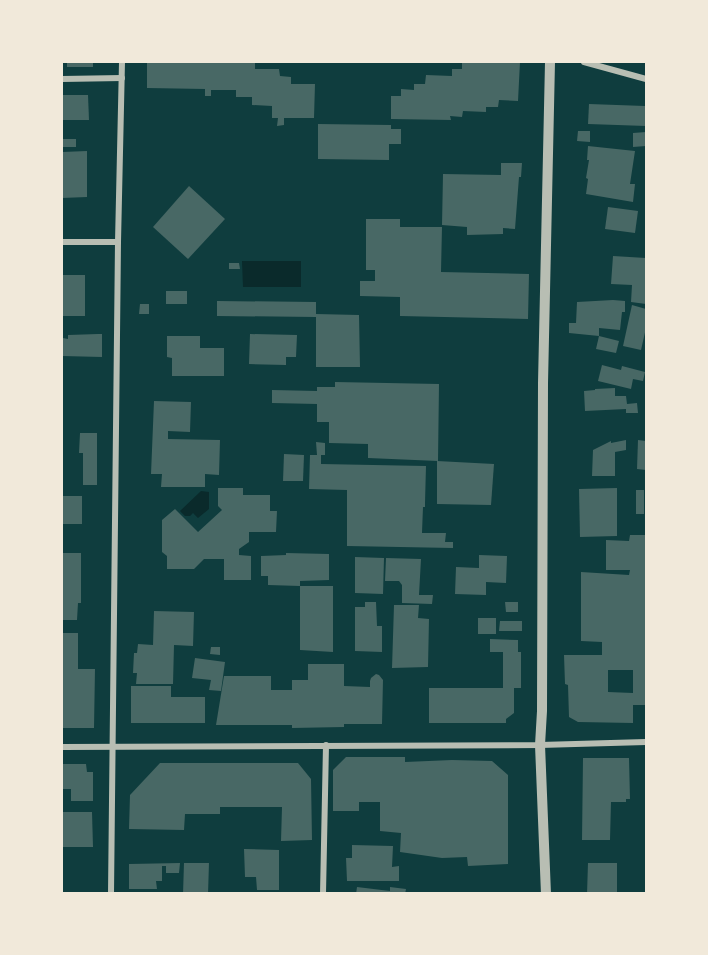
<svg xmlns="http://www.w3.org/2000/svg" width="708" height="955" font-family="'Asap Condensed',sans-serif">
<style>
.water{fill:#0a2a2b}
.building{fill:#486865;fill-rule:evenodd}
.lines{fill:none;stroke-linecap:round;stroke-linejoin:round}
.minor{stroke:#b8beb3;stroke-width:6}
.tertiary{stroke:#b8beb3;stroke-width:10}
</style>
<rect width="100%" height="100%" fill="#0f3d3e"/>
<!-- water -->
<g class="water">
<polygon points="242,261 301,261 301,287 243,287"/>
<polygon points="201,491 209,492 209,509 198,518 193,513 190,516 185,516 180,511"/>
</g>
<!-- building -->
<g class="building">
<rect x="67" y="62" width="26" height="5"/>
<polygon points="147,62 255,62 255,69 279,69 280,76 291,77 291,84 315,84 314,118 284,118 284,125 277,126 278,118 272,118 272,106 252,105 252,97 236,97 236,90 211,90 211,96 205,96 205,89 147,88"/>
<polygon points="489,62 520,62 518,101 499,100 498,107 486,107 486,112 463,111 462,117 450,116 451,120 391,119 391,96 401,96 401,89 414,90 414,84 425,84 426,75 452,76 452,69 462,69 462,63 489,63"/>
<polygon points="62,95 88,95 89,120 62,120"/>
<polygon points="589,104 645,106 646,126 588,124"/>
<polygon points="318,124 391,125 391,129 401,129 401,144 389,144 389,160 318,159"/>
<polygon points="578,131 590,131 590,142 577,141"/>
<polygon points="646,132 646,146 633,147 633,133"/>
<rect x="62" y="139" width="14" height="8"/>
<polygon points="588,146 635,151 630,184 635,184 633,202 586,194 588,179 586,178 589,160 587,160"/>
<polygon points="87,151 87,197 62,198 62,152"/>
<polygon points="501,163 522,163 521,177 519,177 515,229 503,228 503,234 467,235 467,227 442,225 443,174 501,175"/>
<polygon points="189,186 225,219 188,259 153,227"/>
<polygon points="608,207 638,211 635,233 605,229"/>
<polygon points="366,219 400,219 400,227 442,227 441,272 529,274 528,319 400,316 400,297 360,296 360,281 375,281 375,270 366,270"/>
<polygon points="613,256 646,258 646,304 631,302 632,285 611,284"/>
<polygon points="229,263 239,263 240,269 229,269"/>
<rect x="62" y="275" width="23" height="41"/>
<rect x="166" y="291" width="21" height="13"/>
<polygon points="613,300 625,301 625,312 622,312 620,330 599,328 599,336 569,333 569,323 576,323 577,302"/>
<polygon points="217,301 316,302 316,314 359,315 360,367 316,367 316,317 217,316"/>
<polygon points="140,304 149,304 149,314 139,314"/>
<polygon points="632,305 646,309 646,328 641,350 623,346"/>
<polygon points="98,334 102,334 102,357 62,356 63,338 68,339 68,335"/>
<polygon points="250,334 297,335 296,357 286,357 286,365 249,364"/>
<polygon points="167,336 200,336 200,348 224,348 224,376 172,376 172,358 167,357"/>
<polygon points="599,336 619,341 616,353 596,349"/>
<polygon points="602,365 621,370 622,366 645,372 643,381 633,379 631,389 598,381"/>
<polygon points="335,382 439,384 438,461 368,458 368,444 329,443 329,422 317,422 317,404 272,403 272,390 317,391 317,387 335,387"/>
<polygon points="615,388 615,396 626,396 627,404 637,403 638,413 626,413 626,409 585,411 584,391 595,390 595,389"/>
<polygon points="154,401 191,402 190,432 168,431 168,439 220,440 219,475 205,474 205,487 161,487 162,474 151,474"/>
<polygon points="80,433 97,433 97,485 83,485 83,453 79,453"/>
<polygon points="626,440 626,450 615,452 615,476 592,476 593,450 611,441 611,443"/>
<polygon points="638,440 646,441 646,470 637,469"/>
<polygon points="316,442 325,443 325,455 321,455 321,464 426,466 425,503 425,507 423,507 422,533 446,533 445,542 453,542 453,548 347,546 347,490 309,489 310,455 317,455"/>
<polygon points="284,454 304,455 303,481 283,481"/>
<polygon points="437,461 494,464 491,505 437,504"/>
<polygon points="218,488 243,488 243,495 270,495 270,511 277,511 276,532 249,532 249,542 239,549 239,555 251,556 251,580 224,580 224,559 204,559 194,569 167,569 167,556 162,552 162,520 175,509 198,532 222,510 218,506"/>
<polygon points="617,488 617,536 580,537 579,489"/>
<rect x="636" y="490" width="8" height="24"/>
<rect x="62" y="496" width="20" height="28"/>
<path d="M630,535h16v170h-13v18l-55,-1 -9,-5 -1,-32 -3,-1 -1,-29h38v-13l-21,-1v-69l48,3 1,-5h-24v-30l23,1zM608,670h25v23l-25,-1z"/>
<polygon points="62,553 81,553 81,603 78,603 77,620 62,620"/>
<polygon points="286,553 329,554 329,580 300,581 300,586 333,586 333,652 300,650 300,586 268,585 268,576 261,576 261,556 286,555"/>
<polygon points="479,555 507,556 506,583 486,582 486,595 455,594 456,567 479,568"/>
<polygon points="355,557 384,558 383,594 355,593"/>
<polygon points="386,558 421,559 419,595 433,595 432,604 402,603 402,585 399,581 385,581"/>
<polygon points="365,602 376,602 377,626 382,626 382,652 355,651 355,607 365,607"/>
<polygon points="505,602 518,602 518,612 506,612"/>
<polygon points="394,605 419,605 418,618 429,619 428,667 392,668"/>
<polygon points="154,611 194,612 193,646 174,645 173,684 136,684 137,673 133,673 134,653 137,653 138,644 153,645"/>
<rect x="478" y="618" width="18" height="16"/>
<polygon points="500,621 522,621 522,631 499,631"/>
<polygon points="62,633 78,633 78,669 95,669 94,728 62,728"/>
<polygon points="490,639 518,640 518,652 521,652 521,688 514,688 514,713 506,719 506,723 429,723 429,688 503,688 503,652 490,652"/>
<polygon points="211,647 220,647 220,655 210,654"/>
<polygon points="195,658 225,662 221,691 209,690 211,680 192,678"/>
<polygon points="308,664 344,664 344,686 370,687 370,681 371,678 376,674 379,675 383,680 382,724 344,724 344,727 292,728 292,725 216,725 224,676 271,676 271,690 292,690 292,680 308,680"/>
<polygon points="131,686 171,686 171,697 205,697 205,723 131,723"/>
<polygon points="346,757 405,757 405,762 452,760 492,761 508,775 508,864 468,866 467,857 442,858 400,852 401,833 380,831 380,802 359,802 359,811 333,811 333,770"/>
<polygon points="583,758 629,758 630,799 626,799 626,802 611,802 610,840 582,840"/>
<polygon points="160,763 298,763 311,779 312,840 281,841 282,807 220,807 220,814 185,814 184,830 129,829 130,795"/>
<polygon points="62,764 86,764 87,772 93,772 93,801 71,801 71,789 62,789"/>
<polygon points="62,812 92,812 93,847 62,847"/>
<polygon points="352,845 393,846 392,867 399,866 399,881 347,881 346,858 352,858"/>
<polygon points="244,849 279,850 279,890 257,890 256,877 245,877"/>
<polygon points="180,863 179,873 166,873 166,866 162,866 162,881 156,881 157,889 129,889 129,864"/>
<polygon points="184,863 209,863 208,894 183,894"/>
<polygon points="588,863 617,863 617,894 587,894"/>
<polygon points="357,887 390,891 390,887 406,889 405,894 356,894"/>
</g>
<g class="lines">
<!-- minor -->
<g class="minor">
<polyline points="584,62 646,79"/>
<polyline points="62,79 122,78"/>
<polyline points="62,242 118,242"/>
<polyline points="62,747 540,745 646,742"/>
<polyline points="111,894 118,242 122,62"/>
<polyline points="323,894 326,745"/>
</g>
<!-- tertiary -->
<polyline class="tertiary" points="546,894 540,745 542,711 543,383 550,62"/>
</g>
<!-- border -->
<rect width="708" height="955" fill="none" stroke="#f1e9da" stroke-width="126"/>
</svg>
